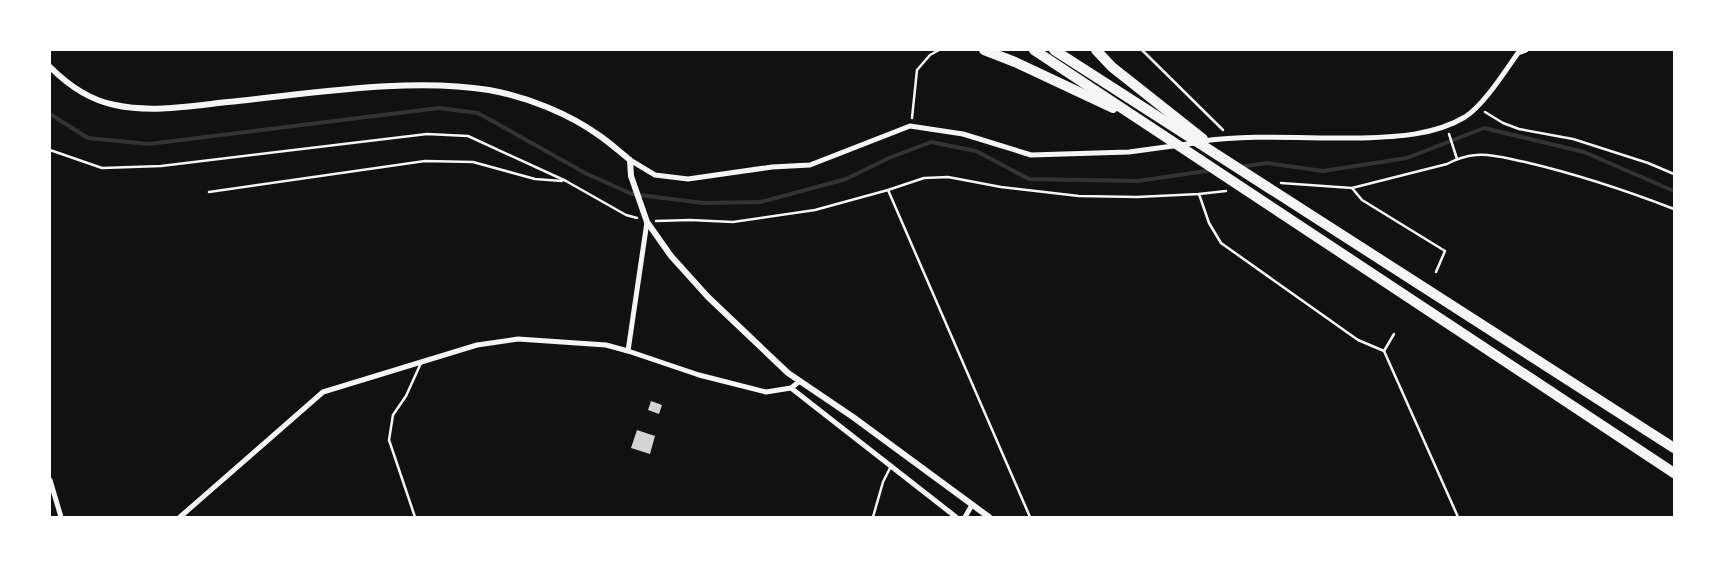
<svg xmlns="http://www.w3.org/2000/svg" width="1724" height="567" font-family="Barlow,sans-serif">
<style>
.lines{fill:none;stroke-linecap:round;stroke-linejoin:round}
.stream{stroke:#333;stroke-width:4}
.building{fill:#d3d3d3}
.path{stroke:#f5f5f5;stroke-width:2.5}
.service{stroke:#f5f5f5;stroke-width:2.5}
.minor{stroke:#f5f5f5;stroke-width:5}
.tertiary{stroke:#f5f5f5;stroke-width:6}
.motorway{stroke:#f5f5f5;stroke-width:10}
</style>
<rect width="100%" height="100%" fill="#111"/>
<g class="lines">
<!-- stream -->
<g class="stream">
<polyline points="50,114 88,138 149,144 439,108 478,113 587,174 632,194 703,203 761,202 846,179 889,158 931,142 976,151 1029,179 1138,181 1213,170"/>
<polyline points="1239,167 1267,163 1323,171 1407,158 1484,128 1584,152 1674,191"/>
</g>
</g>
<!-- building -->
<g class="building">
<polygon points="651,401 662,405 659,414 648,410"/>
<polygon points="637,430 655,436 650,454 631,448"/>
</g>
<g class="lines">
<!-- path -->
<g class="path">
<polyline points="1142,50 1223,130"/>
<polyline points="1485,112 1503,123 1519,129 1573,139 1648,163 1674,174"/>
<polyline points="912,118 917,70 930,55 939,50"/>
<polyline points="1449,134 1457,159"/>
<polyline points="50,150 102,168 161,166 427,134 468,136 566,181 626,215 637,218"/>
<path d="M1281,183l71,5 95,-24c9,-5 18,-8 29,-9 15,-2 33,4 49,7 51,12 100,28 149,47"/>
<polyline points="1352,188 1362,200 1445,251 1436,272"/>
<polyline points="888,190 1030,517"/>
<polyline points="209,192 425,161 473,162 535,179 562,181"/>
<polyline points="1199,194 1209,223 1221,243 1358,340 1384,351 1458,517"/>
<polyline points="656,221 690,220 733,222 815,210 888,190 924,178 948,177 1001,187 1079,196 1137,197 1199,194 1226,191"/>
<polyline points="1384,351 1394,334"/>
</g>
<!-- service -->
<g class="service">
<polyline points="415,517 389,440 393,415 406,396 421,363"/>
<polyline points="873,517 883,482 891,466"/>
</g>
<!-- minor -->
<g class="minor">
<path d="M1203,141c52,-7 106,-2 159,-3 35,-1 73,-3 103,-21 19,-12 40,-46 53,-64l8,-3"/>
<polyline points="630,160 655,175 688,179 772,167 810,165 910,126 963,134 1031,155 1129,152 1195,143"/>
<polyline points="628,351 647,222"/>
<polyline points="791,388 956,517"/>
<polyline points="50,480 61,517"/>
<polyline points="180,517 323,392 477,345 518,339 606,345 628,351 699,375 766,392 791,388 800,381"/>
<polyline points="965,517 972,505"/>
</g>
<!-- tertiary -->
<path class="tertiary" d="M50,67c18,18 39,33 65,38 36,8 76,1 113,-3 82,-8 179,-25 261,-12 38,7 79,23 111,46 10,7 20,16 30,24l1,16 16,46 24,34 37,41 80,76 65,44 136,100"/>
<!-- motorway -->
<g class="motorway">
<polyline points="984,50 1015,62 1113,108"/>
<polyline points="1034,50 1674,473"/>
<polyline points="1054,50 1674,448"/>
<polyline points="1096,50 1112,67 1203,139"/>
</g>
</g>
<!-- border -->
<rect width="1724" height="567" fill="none" stroke="#ffffff" stroke-width="102"/>
</svg>
